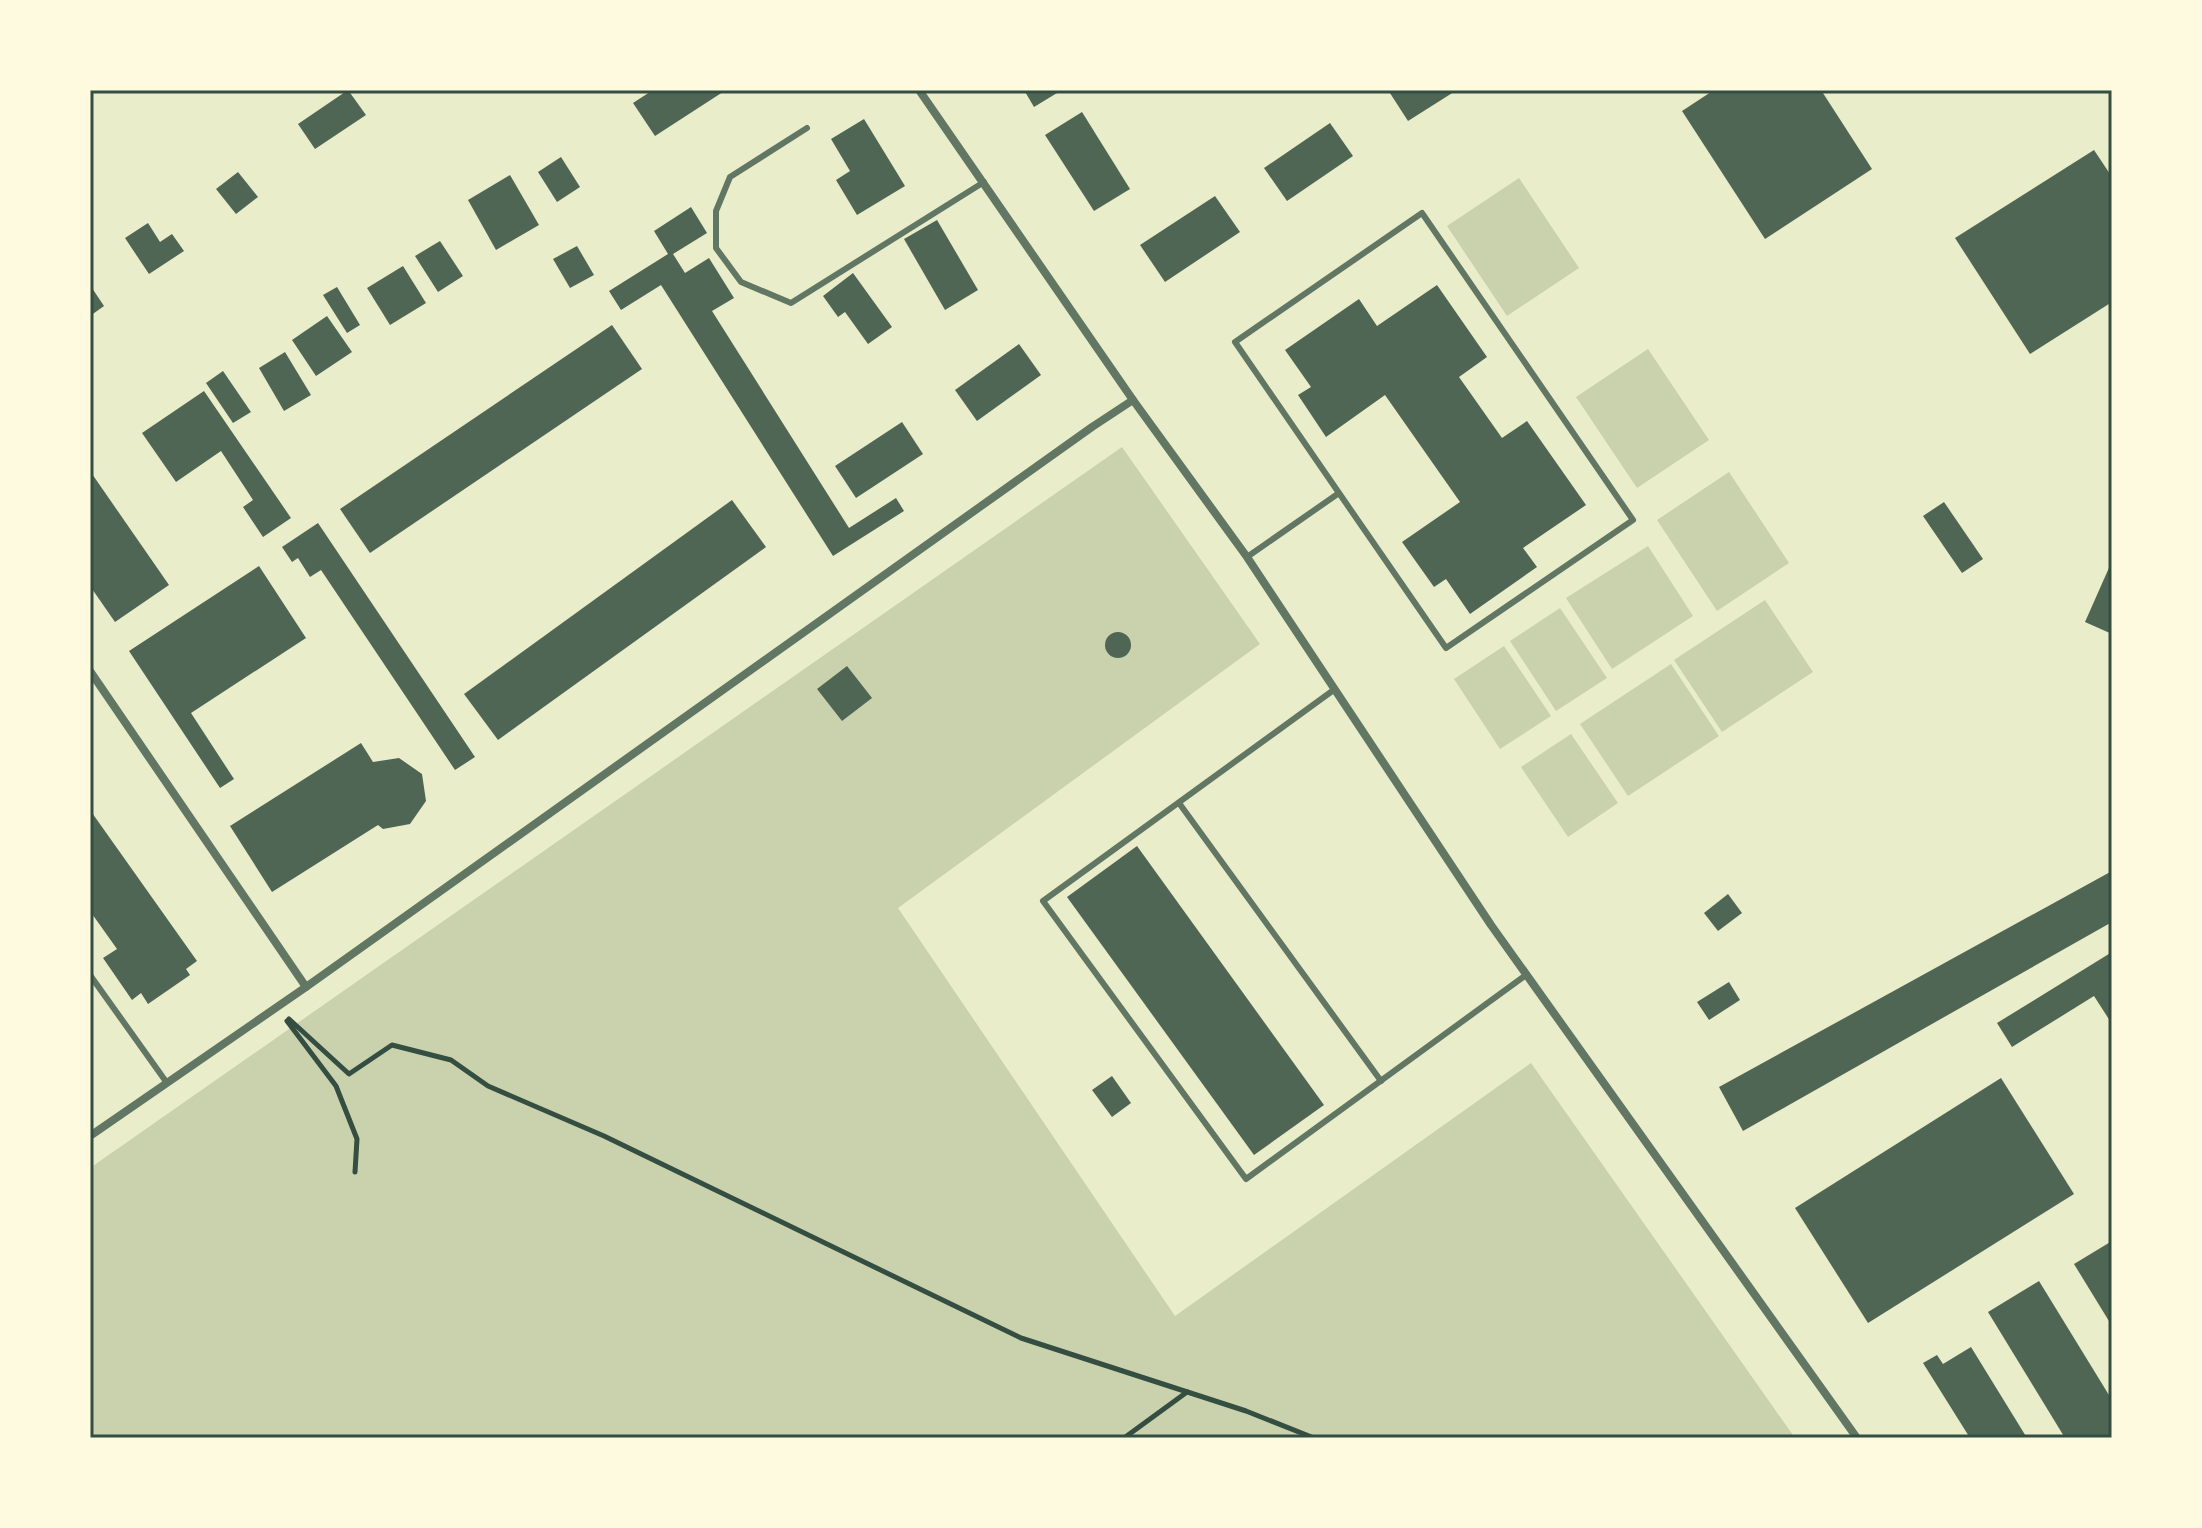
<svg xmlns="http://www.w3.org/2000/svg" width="2202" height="1528" font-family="'Open Sans',sans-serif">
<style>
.green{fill:#cad2ad}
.building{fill:#4f6655}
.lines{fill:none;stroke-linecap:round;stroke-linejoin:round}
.path{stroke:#344e41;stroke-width:5}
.service{stroke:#617663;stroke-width:6}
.minor{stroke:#617663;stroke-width:8}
.neatline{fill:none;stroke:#344e41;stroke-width:3}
</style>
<rect width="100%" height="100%" fill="#e9edc9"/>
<!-- green -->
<g class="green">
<polygon points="1519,178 1579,268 1507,316 1447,226"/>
<polygon points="1648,349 1709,440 1637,488 1576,397"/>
<polygon points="1122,447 1260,644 898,908 1175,1316 1531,1063 1795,1438 90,1438 90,1168"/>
<polygon points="1729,472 1789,563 1717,611 1657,520"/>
<polygon points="1648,546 1693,616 1612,669 1566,598"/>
<polygon points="1765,600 1813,672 1722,732 1674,660"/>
<polygon points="1560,608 1607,678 1556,711 1510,641"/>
<polygon points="1504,646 1551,716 1500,749 1454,679"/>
<polygon points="1671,664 1719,736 1628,796 1580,724"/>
<polygon points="1571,734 1618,803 1568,837 1521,767"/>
</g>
<!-- building -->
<g class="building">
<polygon points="348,90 366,115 315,149 298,124"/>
<polygon points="653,90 726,90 655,136 633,103"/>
<polygon points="1024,90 1062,90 1034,107"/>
<polygon points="1388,90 1457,90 1408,121"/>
<polygon points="1714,90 1821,90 1872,169 1765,239 1682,111"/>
<polygon points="1082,112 1130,189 1094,211 1045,135"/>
<polygon points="864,119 905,186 857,215 836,180 850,171 831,139"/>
<polygon points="1330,123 1353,156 1287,201 1264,168"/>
<polygon points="2094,150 2112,177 2112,302 2030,354 1955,238"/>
<polygon points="561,157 580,187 557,202 538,172"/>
<polygon points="238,172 258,197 236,214 216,189"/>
<polygon points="510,175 539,225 496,250 468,200"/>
<polygon points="1215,196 1240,232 1165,282 1140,245"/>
<polygon points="691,207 707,233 673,254 685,273 709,258 734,298 712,311 849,528 896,498 904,511 833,556 661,285 621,310 609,291 668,254 654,231"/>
<polygon points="937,220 978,290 945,310 904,239"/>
<polygon points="148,223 160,242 172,234 184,251 149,274 125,238"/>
<polygon points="440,241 463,276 438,292 415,256"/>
<polygon points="577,246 594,275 570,288 553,259"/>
<polygon points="403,266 426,303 390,325 367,288"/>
<polygon points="853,273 892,327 868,344 845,312 838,317 823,296"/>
<polygon points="90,285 104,306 90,316"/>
<polygon points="1437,285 1487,357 1459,377 1502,438 1527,421 1586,505 1523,548 1537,567 1470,614 1446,579 1434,587 1402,542 1460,502 1385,395 1326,437 1298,395 1311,387 1285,350 1359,299 1377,326"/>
<polygon points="337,287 360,325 347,333 323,295"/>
<polygon points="327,316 352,352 316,376 292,340"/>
<polygon points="612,325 642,369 370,553 340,509"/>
<polygon points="1019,344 1041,375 977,421 955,390"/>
<polygon points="285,352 311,395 284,411 259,368"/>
<polygon points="223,371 251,412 233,423 206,383"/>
<polygon points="204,391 291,518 263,537 243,507 253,500 221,451 176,482 142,433"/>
<polygon points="902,422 923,454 856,498 835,466"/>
<polygon points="90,471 169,585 115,622 90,586"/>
<polygon points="732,500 766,547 498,740 464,694"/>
<polygon points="1944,502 1983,559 1962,573 1923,516"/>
<polygon points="318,523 475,757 455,770 321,570 310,577 298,558 292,562 282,547"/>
<polygon points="2112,561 2112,634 2085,622"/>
<polygon points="259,566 306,638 191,713 234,779 220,788 129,651"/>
<circle cx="1118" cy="645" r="13"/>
<polygon points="847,666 872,698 842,721 817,689"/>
<polygon points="361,743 373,762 399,758 422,774 426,801 410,824 383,829 378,825 272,892 230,826"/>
<polygon points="90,810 197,961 186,969 190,975 148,1004 141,993 132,1000 103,958 117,949 90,911"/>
<polygon points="1137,846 1324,1105 1254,1155 1067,897"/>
<polygon points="2112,871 2112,922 1743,1131 1719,1087"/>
<polygon points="1728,894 1742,913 1718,931 1704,913"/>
<polygon points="2112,952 2112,1024 2094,996 2012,1047 1997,1023"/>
<polygon points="1729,982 1740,1000 1709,1020 1697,1002"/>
<polygon points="1112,1076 1131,1103 1112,1117 1092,1090"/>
<polygon points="2001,1078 2074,1194 1868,1323 1795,1208"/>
<polygon points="2112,1241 2112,1326 2074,1264"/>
<polygon points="2039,1281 2112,1400 2112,1438 2065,1438 1988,1312"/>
<polygon points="1971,1347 2027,1438 1970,1438 1923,1363 1937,1355 1943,1364"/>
</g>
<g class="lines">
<!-- path -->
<g class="path">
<polyline points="289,1019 349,1074 392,1045 451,1060 488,1086 604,1136 1021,1338 1246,1411 1314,1438"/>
<polyline points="287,1021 336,1086 357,1139 355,1172"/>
<polyline points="1124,1438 1187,1392"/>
</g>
<!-- service -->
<g class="service">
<polyline points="807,128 730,177 716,211 716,248 741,282 791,303 984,182"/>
<polyline points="1247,557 1339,493 1235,342 1422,213 1633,520 1446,648 1339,493"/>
<polyline points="1335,689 1043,901 1246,1179 1526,975"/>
<polyline points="1179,803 1381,1081"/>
<polyline points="90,975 167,1083"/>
</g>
<!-- minor -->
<g class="minor">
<polyline points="919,90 1133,400 1247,557 1491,925 1857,1438"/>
<polyline points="90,671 306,987"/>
<polyline points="90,1136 306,987 1092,427 1133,400"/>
</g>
</g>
<!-- border -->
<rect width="2202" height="1528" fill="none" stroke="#fefae0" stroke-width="184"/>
<rect x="92" y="92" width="2018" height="1344" class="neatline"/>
</svg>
